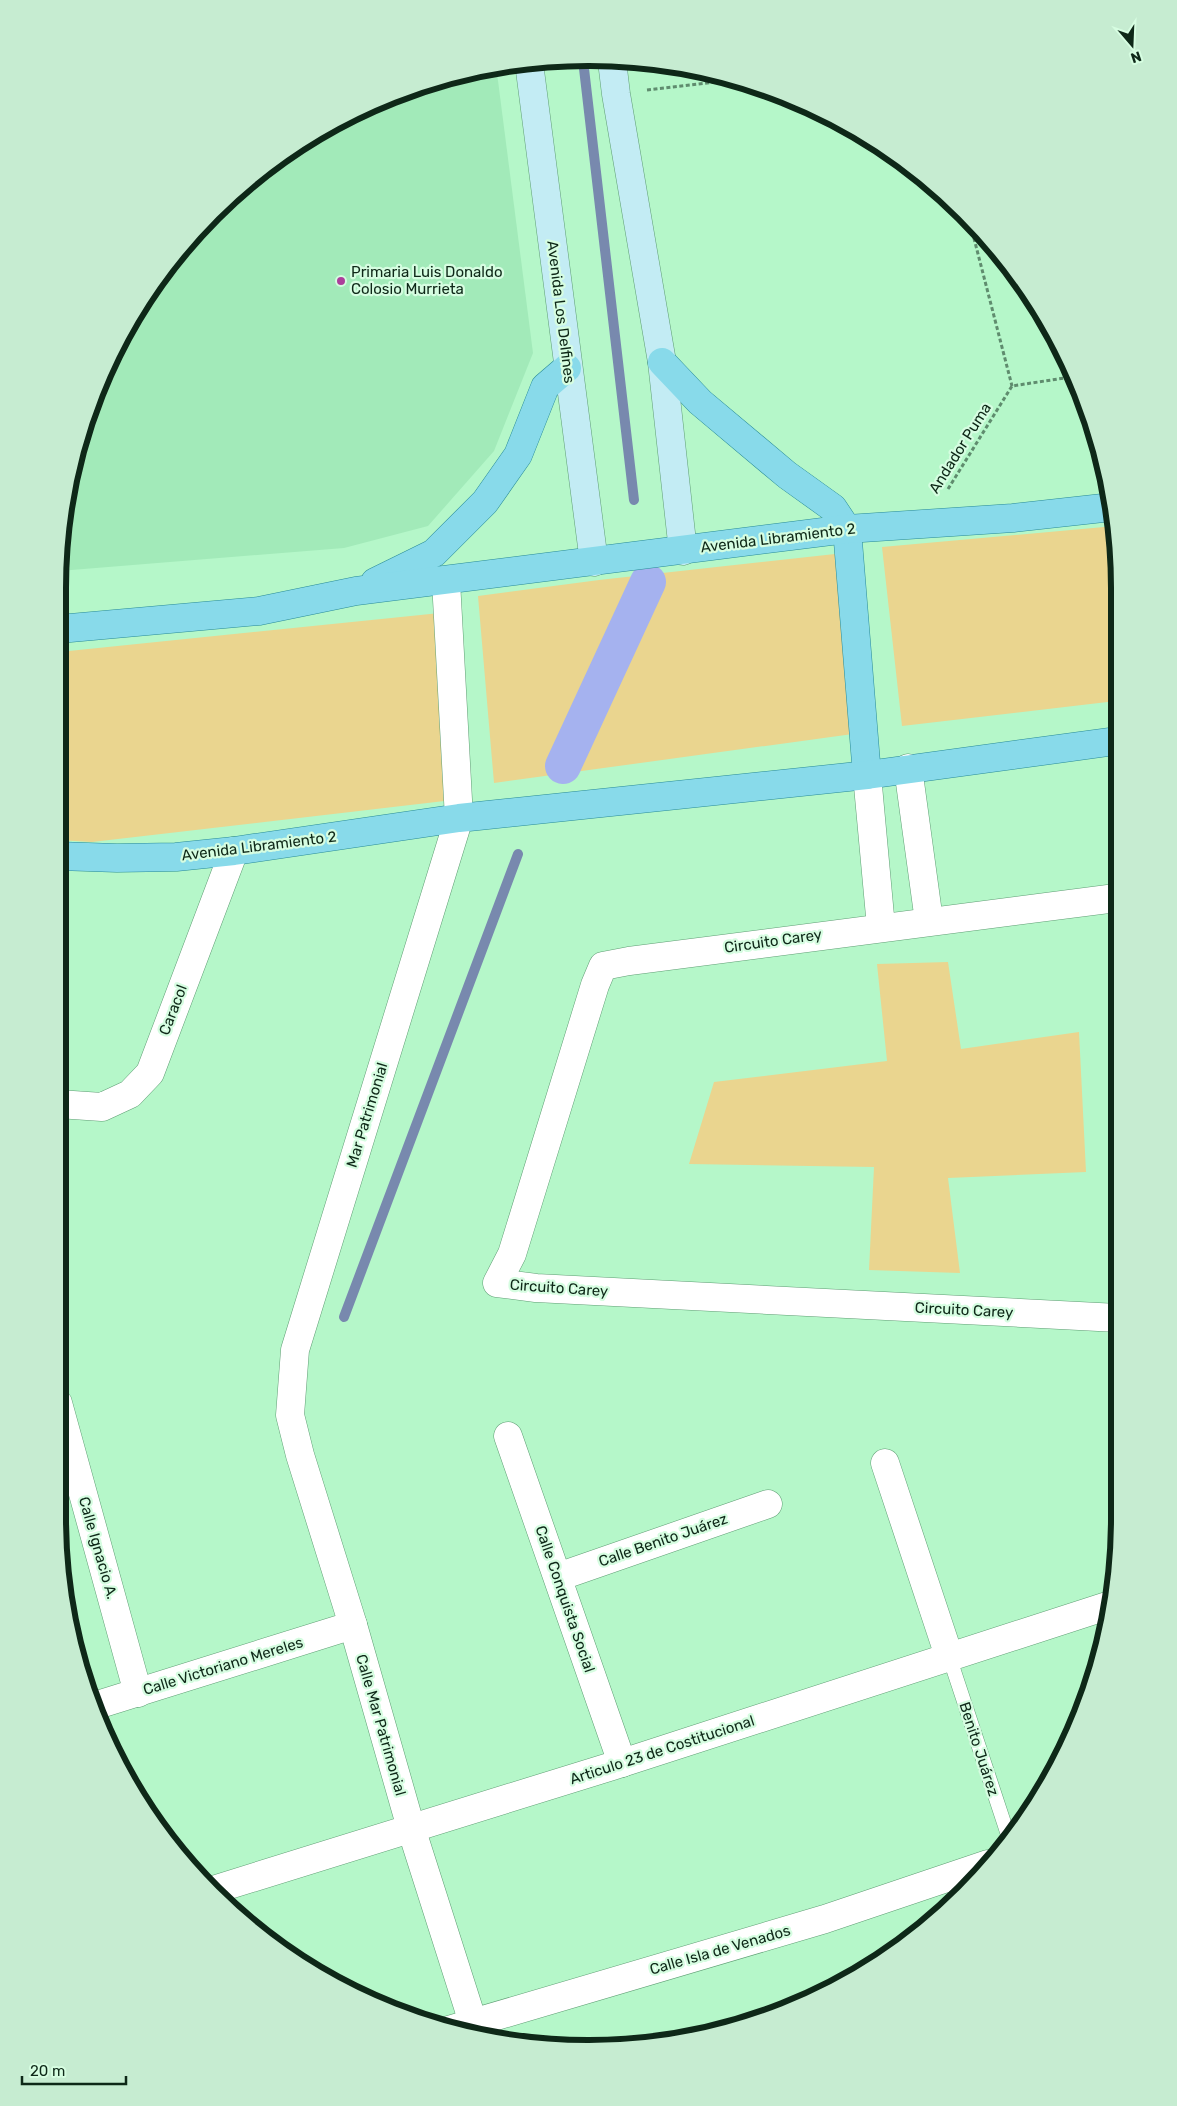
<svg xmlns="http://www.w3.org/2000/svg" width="1177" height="2106" font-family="Rubik,sans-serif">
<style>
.built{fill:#a2eab9}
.green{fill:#ead58f}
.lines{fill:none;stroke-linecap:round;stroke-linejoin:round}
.stream{stroke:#7889ae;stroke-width:10}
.canal{stroke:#a5b2ef;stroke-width:36}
.lane-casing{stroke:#5f9e74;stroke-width:15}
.street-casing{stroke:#5f9e74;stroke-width:29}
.secondary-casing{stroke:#5f9e74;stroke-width:29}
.primary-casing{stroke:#298b97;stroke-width:29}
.path{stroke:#5f8c6e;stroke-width:3;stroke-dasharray:4 2.5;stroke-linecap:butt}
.lane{stroke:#fff;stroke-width:14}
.street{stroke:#fff;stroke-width:28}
.secondary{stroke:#c3ecf4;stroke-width:28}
.primary{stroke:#88daea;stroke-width:28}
.poi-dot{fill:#ac3e9b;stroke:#d6fde1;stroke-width:2}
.labels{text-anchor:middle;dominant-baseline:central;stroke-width:4.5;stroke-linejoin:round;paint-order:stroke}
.poi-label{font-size:15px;fill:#0e2818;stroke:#d6fde1;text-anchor:start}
.street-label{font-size:15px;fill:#0e2818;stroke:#d6fde1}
.rim{fill:none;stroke:#0e2818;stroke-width:6}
</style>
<rect width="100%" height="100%" fill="#b5f7c9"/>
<!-- built -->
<polygon class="built" points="497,73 533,353 494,451 428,526 344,548 59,571 59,554 76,451 129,323 189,239 265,167 353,112 428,84"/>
<!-- green -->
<g class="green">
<polygon points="1115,526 1116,701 902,726 882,547"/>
<polygon points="835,554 860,733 494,783 478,596 599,580"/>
<polygon points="440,613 453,800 92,842 58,840 59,652"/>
<polygon points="948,962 961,1049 1079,1032 1086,1172 948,1178 960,1273 869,1270 874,1167 689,1164 714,1082 887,1061 877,964"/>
</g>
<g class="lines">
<!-- stream -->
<g class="stream">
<polyline points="583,60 634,500"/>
<polyline points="344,1317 518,854"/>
</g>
<!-- canal -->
<polyline class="canal" points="563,766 648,582"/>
<!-- lane casing -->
<g class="lane-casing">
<polyline id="lane" points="949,1656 1010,1841"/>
</g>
<!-- street casing -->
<g class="street-casing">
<g id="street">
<polyline points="446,581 459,818 295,1350 290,1415 300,1455 353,1625 411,1828 477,2035"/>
<polyline points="908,768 929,921"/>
<polyline points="867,775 881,927"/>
<polyline points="1116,898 629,961 603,966 595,985 512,1254 497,1283 536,1288 1118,1318"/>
<polyline points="58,1104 102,1107 130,1094 150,1073 234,851"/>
<polyline points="58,1403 138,1693"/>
<polyline points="508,1436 622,1763"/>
<polyline points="885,1463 949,1656"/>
<polyline points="558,1577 768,1504"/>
<polyline points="94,1706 353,1625"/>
<polyline points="213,1890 622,1763 1110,1605"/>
<polyline points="449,2030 825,1919 988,1864"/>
</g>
</g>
<!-- secondary casing -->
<g class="secondary-casing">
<g id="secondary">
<polyline points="612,61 616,94 662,362 683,551"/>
<polyline points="529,63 594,562"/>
</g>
</g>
<!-- primary casing -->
<g class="primary-casing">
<g id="primary">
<polyline points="662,362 700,402 787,475 833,508 847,529 867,775"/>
<polyline points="375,582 434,553 485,502 518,455 545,387 567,368"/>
<polyline points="59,629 259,611 356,591 847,529 1013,518 1112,507"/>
<polyline points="58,856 117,858 176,857 234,851 459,818 867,775 1116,741"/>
</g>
</g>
<!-- path -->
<g class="path">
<polyline points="647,90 734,80"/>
<polyline points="969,219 1012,386"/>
<polyline points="948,489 1012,386 1071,377"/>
</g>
<!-- lane -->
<use href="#lane" class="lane"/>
<!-- street -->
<use href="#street" class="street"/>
<!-- secondary -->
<use href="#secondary" class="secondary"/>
<!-- primary -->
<use href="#primary" class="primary"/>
</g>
<!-- markers -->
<circle class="poi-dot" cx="341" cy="281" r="5"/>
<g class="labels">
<!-- poi labels -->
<g class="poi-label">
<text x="351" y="272">Primaria Luis Donaldo<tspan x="351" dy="17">Colosio Murrieta</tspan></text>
</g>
<!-- street labels -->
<g class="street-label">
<text transform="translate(561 312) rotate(83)">Avenida Los Delfines</text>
<text transform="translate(960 448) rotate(-58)">Andador Puma</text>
<text transform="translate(778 538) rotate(-7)">Avenida Libramiento 2</text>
<text transform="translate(259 846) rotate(-7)">Avenida Libramiento 2</text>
<text transform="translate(773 941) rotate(-8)">Circuito Carey</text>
<text transform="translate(173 1010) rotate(-69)">Caracol</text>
<text transform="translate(367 1115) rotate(-73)">Mar Patrimonial</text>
<text transform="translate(559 1288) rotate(4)">Circuito Carey</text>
<text transform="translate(964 1310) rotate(3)">Circuito Carey</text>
<text transform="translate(663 1540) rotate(-19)">Calle Benito Juárez</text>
<text transform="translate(98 1548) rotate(74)">Calle Ignacio A.</text>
<text transform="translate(565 1599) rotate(71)">Calle Conquista Social</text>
<text transform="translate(223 1666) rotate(-17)">Calle Victoriano Mereles</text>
<text transform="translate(381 1725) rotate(74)">Calle Mar Patrimonial</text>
<text transform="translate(979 1749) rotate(72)">Benito Juárez</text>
<text transform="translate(662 1750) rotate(-18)">Articulo 23 de Costitucional</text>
<text transform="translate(720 1950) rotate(-16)">Calle Isla de Venados</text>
</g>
</g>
<!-- crop -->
<path d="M0 0H1177V2106H0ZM588 66H589A522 522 0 0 1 1111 588V1518A522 522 0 0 1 589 2040H588A522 522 0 0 1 66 1518V588A522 522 0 0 1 588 66Z" fill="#c6ecd1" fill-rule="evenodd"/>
<path class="rim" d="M588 66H589A522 522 0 0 1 1111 588V1518A522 522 0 0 1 589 2040H588A522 522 0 0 1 66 1518V588A522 522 0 0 1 588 66Z"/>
<!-- north arrow -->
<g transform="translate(1132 45) rotate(161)" stroke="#d6fde1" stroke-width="4" paint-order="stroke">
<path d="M0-4L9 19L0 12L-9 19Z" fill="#0e2818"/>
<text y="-8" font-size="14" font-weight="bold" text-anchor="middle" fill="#0e2818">N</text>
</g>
<!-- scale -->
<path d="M22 2076v8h104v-8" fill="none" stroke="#0e2818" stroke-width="2.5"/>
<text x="30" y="2076" font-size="15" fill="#0e2818" stroke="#d6fde1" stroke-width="4" paint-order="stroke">20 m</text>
</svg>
